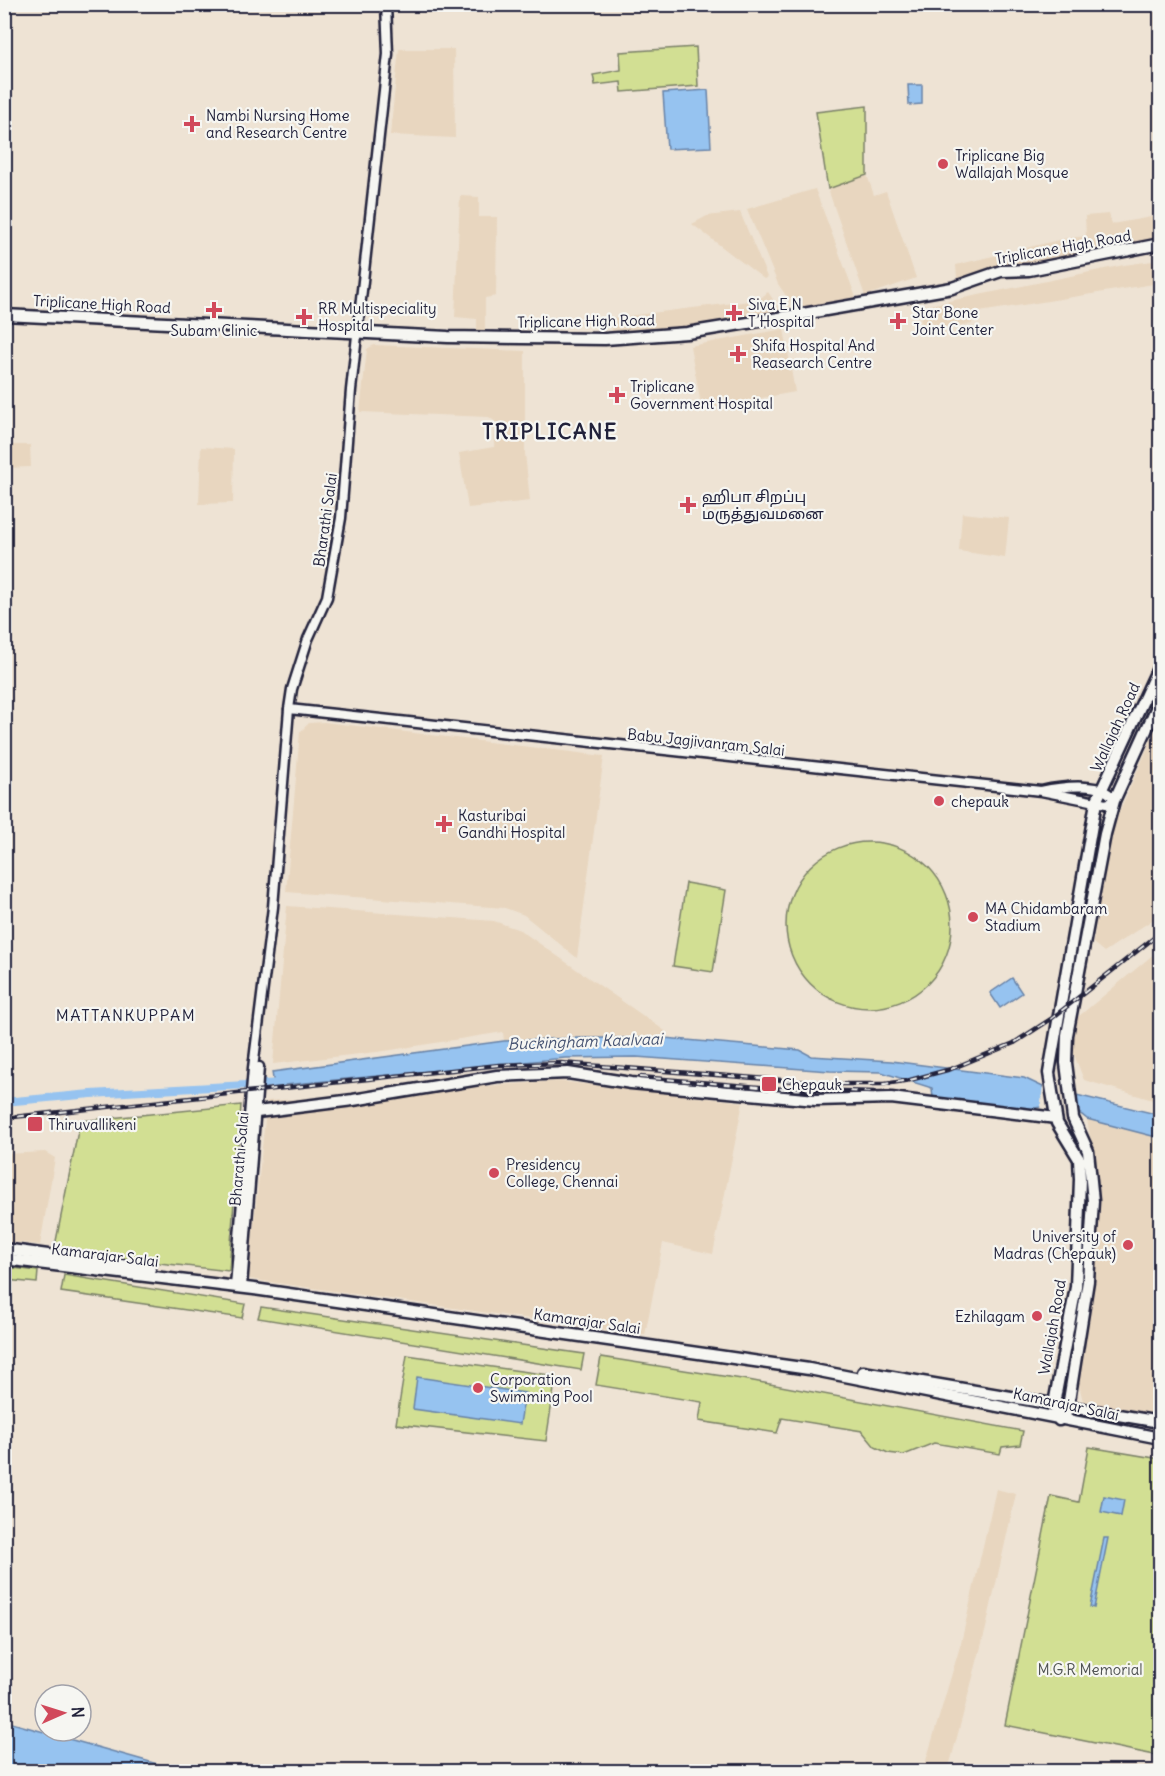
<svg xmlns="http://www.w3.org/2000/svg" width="1165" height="1776" font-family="Delius,'Noto Sans Tamil',sans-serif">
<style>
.built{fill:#e8d6bf}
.green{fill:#d2df93;stroke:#7a8067;stroke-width:1.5}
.water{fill:#96c3f0;stroke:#6883a8;stroke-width:1.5}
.pier{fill:#eee3d4}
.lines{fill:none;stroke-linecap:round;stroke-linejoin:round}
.canal{stroke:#96c3f0;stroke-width:8}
.minor-casing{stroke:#22223b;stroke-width:13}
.major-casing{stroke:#22223b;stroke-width:15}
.minor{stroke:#f6f6f2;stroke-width:8}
.major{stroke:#f6f6f2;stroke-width:10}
.rail-casing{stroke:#22223b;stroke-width:4.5}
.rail{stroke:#f6f6f2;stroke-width:2;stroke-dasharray:7;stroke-linecap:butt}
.poi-dot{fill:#d1495b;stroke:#f6f6f2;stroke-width:2}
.labels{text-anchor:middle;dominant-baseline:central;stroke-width:4.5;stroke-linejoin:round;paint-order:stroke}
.poi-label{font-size:15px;fill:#22223b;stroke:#f6f6f2;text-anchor:start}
.street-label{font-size:15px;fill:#22223b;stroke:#f6f6f2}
.park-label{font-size:15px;fill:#4e5151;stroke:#f6f6f2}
.neighbourhood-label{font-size:16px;letter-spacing:1.5px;fill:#22223b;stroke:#f6f6f2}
.water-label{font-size:16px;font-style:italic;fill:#455271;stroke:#f6f6f2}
.district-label{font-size:21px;font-weight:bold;letter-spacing:1.5px;fill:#22223b;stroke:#f6f6f2}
</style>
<rect width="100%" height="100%" fill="#eee3d4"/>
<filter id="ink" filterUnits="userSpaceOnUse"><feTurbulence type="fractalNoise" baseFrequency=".0167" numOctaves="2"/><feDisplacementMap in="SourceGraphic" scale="12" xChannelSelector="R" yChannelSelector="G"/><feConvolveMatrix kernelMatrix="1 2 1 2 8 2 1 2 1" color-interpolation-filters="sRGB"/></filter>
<g filter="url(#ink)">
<!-- built -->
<g class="built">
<polygon points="399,49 454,49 455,138 390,135"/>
<polygon points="867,175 874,195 886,191 916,278 865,296 828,189"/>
<polygon points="815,189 857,300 797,312 778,284 747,209"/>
<polygon points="460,196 479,197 479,217 497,217 496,296 485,298 485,331 477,331 477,319 455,317"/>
<polygon points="740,212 767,277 764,279 692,224 707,216"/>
<polygon points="1109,214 1112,224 1157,216 1160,237 957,279 956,265 1063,239 1086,236 1085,216"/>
<polygon points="1160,260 1160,283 973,313 972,324 921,332 920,307 1124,265"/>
<polygon points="768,292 784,316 612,338 611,318 758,300"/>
<polygon points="784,329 795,392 702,409 690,346"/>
<polygon points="374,345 525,351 525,453 530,501 468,508 459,453 494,447 497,423 489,417 360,412 367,349"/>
<polygon points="5,445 30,445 31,467 5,468"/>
<polygon points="201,447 234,449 233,503 199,504"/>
<polygon points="962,513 1009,518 1005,558 959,551"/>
<polygon points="1160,720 1160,915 1104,952 1093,943 1111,830"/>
<polygon points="324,722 604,756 577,958 524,915 505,908 286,892 300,732 309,723"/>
<polygon points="287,906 494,921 520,930 665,1031 664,1038 504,1041 503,1032 385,1051 273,1064"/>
<polygon points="1160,949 1160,1102 1084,1080 1073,1052 1073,1021"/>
<polygon points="558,1081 743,1102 713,1254 663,1243 645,1335 248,1279 267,1101"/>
<polygon points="1087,1119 1160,1138 1160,1416 1083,1401 1077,1377 1094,1284 1096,1175"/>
<polygon points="45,1152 55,1158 40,1245 5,1241 5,1154"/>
<polygon points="996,1489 1016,1494 986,1628 948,1771 923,1771 961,1643"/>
</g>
<!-- green -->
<g class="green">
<polygon points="696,47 698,86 622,92 621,82 595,85 593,75 621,70 620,52"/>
<polygon points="867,106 867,175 828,189 816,112"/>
<circle cx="869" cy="925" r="83"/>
<polygon points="686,883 726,890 713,972 673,966"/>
<polygon points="241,1105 229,1271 54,1251 80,1121"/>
<polygon points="5,1267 38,1271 37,1283 5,1280"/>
<polygon points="64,1275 245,1304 242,1318 61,1292"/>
<polygon points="261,1307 584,1354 581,1370 258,1318"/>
<polygon points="407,1355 556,1376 546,1441 396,1424"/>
<polygon points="601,1357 748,1380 1023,1431 1020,1445 1002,1447 1000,1454 934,1443 904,1455 888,1453 875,1447 862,1431 782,1418 777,1433 699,1421 702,1402 596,1385"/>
<polygon points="1089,1447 1160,1459 1160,1718 1155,1755 1005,1725 1051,1496 1079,1502"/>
</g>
<!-- water -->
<g class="water">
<polygon points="908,85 922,85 922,104 909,105"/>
<polygon points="708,90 711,147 667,149 663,93"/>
<polygon points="1012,978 1022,993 1000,1008 990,993"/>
<path d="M575,1038h89l136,12 11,6 80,5 133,17 19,9 117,28v23l-73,-19c-14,-14 -42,-15 -60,-9l-94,-12 -1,-10 -51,-16 -51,-1 -194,-14 -71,1 -291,28 -2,-14 232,-31z"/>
<polygon points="417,1377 525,1393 520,1424 413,1409"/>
<polygon points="1104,1496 1124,1500 1121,1516 1101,1512"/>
<polygon points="1104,1538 1108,1538 1094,1608 1090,1607"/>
<polygon points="4,1721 5,1721 182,1771 5,1771"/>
</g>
<!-- pier -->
<polygon class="pier" points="1043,1086 1076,1092 1080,1116 1040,1109"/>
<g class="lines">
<!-- canal -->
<polyline class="canal" points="4,1102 91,1094 281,1083"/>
<!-- minor casing -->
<g class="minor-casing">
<g id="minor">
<path d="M289,709l752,82c18,-4 66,-11 73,10l-8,3 -65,-13"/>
<polyline points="235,1286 253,1068 273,907 289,709 292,689 308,639 327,597 341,518 351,390 388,54 386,4"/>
<polyline points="242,1287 259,1067"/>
</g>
</g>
<!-- major casing -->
<g class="major-casing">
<g id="major">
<polyline points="4,315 448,337 605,339 687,333 797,315 952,288 1001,271 1029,270 1160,244"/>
<polyline points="1160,664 1096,802 1049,1073 1057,1123 1079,1159 1080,1179 1076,1287 1054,1404 1059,1420 1064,1417 1068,1407 1088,1281 1093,1201 1088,1151 1073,1118 1066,1063 1067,1035 1105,834 1114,801 1160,700"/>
<polyline points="257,1112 353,1100 497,1076 568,1073 631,1083 816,1100 891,1098 1056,1118"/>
<polyline points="4,1249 150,1269"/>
<polyline points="4,1259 254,1289 809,1369 1160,1438"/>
<polyline points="863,1372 1160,1422"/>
</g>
</g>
<!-- minor -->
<use href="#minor" class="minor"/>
<!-- major -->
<use href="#major" class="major"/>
<!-- rail casing -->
<g class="rail-casing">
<g id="rail">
<polyline points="640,1077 783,1089 874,1092"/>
<polyline points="4,1118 499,1065 561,1063 834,1084 885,1084 910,1080 951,1069 1014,1043 1051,1019 1160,933"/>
</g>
</g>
<!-- rail -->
<use href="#rail" class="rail"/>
</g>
</g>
<!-- markers -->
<g class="poi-dot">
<path d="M189 115h6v6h6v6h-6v6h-6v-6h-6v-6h6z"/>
<circle cx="943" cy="164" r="6"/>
<path d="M211 301h6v6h6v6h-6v6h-6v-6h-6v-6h6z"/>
<path d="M731 304h6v6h6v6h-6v6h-6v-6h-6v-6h6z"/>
<path d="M301 308h6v6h6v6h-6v6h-6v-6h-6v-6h6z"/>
<path d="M895 312h6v6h6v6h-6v6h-6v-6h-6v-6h6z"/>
<path d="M735 345h6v6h6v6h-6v6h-6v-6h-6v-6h6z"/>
<path d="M614 386h6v6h6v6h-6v6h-6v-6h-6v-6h6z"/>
<path d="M685 496h6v6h6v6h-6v6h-6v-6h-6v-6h6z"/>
<circle cx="939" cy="801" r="6"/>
<path d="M441 815h6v6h6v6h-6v6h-6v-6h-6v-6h6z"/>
<circle cx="973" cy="917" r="6"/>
<rect x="761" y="1076" width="16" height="16" rx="3"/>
<rect x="27" y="1116" width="16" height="16" rx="3"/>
<circle cx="494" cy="1173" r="6"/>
<circle cx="1128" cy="1245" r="6"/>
<circle cx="1037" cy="1316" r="6"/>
<circle cx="478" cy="1388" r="6"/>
</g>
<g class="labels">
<!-- poi labels -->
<g class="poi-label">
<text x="206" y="115">Nambi Nursing Home<tspan x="206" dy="17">and Research Centre</tspan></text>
<text x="955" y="155">Triplicane Big<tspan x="955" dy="17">Wallajah Mosque</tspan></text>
<text x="748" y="304">Siva E N<tspan x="748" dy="17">T Hospital</tspan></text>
<text x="318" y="308">RR Multispeciality<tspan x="318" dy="17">Hospital</tspan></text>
<text x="912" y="312">Star Bone<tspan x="912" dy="17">Joint Center</tspan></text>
<text x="214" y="330" text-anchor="middle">Subam Clinic</text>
<text x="752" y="345">Shifa Hospital And<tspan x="752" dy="17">Reasearch Centre</tspan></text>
<text x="630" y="386">Triplicane<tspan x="630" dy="17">Government Hospital</tspan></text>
<text x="702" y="496">ஹிபா சிறப்பு<tspan x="702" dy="17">மருத்துவமனை</tspan></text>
<text x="951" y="801">chepauk</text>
<text x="458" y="815">Kasturibai<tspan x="458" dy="17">Gandhi Hospital</tspan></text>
<text x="985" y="908">MA Chidambaram<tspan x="985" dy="17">Stadium</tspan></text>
<text x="782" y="1084">Chepauk</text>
<text x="48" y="1124">Thiruvallikeni</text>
<text x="506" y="1164">Presidency<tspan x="506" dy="17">College, Chennai</tspan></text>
<text x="1116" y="1236" text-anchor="end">University of<tspan x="1116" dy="17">Madras (Chepauk)</tspan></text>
<text x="1025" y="1316" text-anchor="end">Ezhilagam</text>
<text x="490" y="1379">Corporation<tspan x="490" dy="17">Swimming Pool</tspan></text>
</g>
<!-- street labels -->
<g class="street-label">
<text transform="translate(1063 247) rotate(-10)">Triplicane High Road</text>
<text transform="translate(102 304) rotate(3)">Triplicane High Road</text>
<text transform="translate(586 321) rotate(-1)">Triplicane High Road</text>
<text transform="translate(325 520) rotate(-82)">Bharathi Salai</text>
<text transform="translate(1115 727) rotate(-65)">Wallajah Road</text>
<text transform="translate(706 742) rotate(6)">Babu Jagjivanram Salai</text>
<text transform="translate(239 1159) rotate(-85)">Bharathi Salai</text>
<text transform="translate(105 1255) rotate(7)">Kamarajar Salai</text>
<text transform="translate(587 1321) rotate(8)">Kamarajar Salai</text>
<text transform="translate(1052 1327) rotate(-80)">Wallajah Road</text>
<text transform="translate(1066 1404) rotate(12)">Kamarajar Salai</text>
</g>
<!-- park labels -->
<g class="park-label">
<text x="1090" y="1669">M.G.R Memorial</text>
</g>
<!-- neighbourhood labels -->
<g class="neighbourhood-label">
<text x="126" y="1015">MATTANKUPPAM</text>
</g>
<!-- water labels -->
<g class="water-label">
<text transform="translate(585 1041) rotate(-2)">Buckingham Kaalvaai</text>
</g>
<!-- district labels -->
<g class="district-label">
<text x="550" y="431">TRIPLICANE</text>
</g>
</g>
<!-- margin -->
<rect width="1165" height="1776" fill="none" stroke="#f6f6f2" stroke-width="24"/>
<rect x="12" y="12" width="1141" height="1752" fill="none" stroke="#22223b" stroke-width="2" filter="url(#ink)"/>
<!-- north arrow -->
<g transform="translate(63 1713) rotate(87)"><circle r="28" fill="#f6f6f2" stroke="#a1a1a9" stroke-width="1.5"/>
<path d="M0-4.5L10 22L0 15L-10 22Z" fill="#d1495b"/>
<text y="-9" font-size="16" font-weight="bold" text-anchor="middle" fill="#22223b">N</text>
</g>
</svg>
